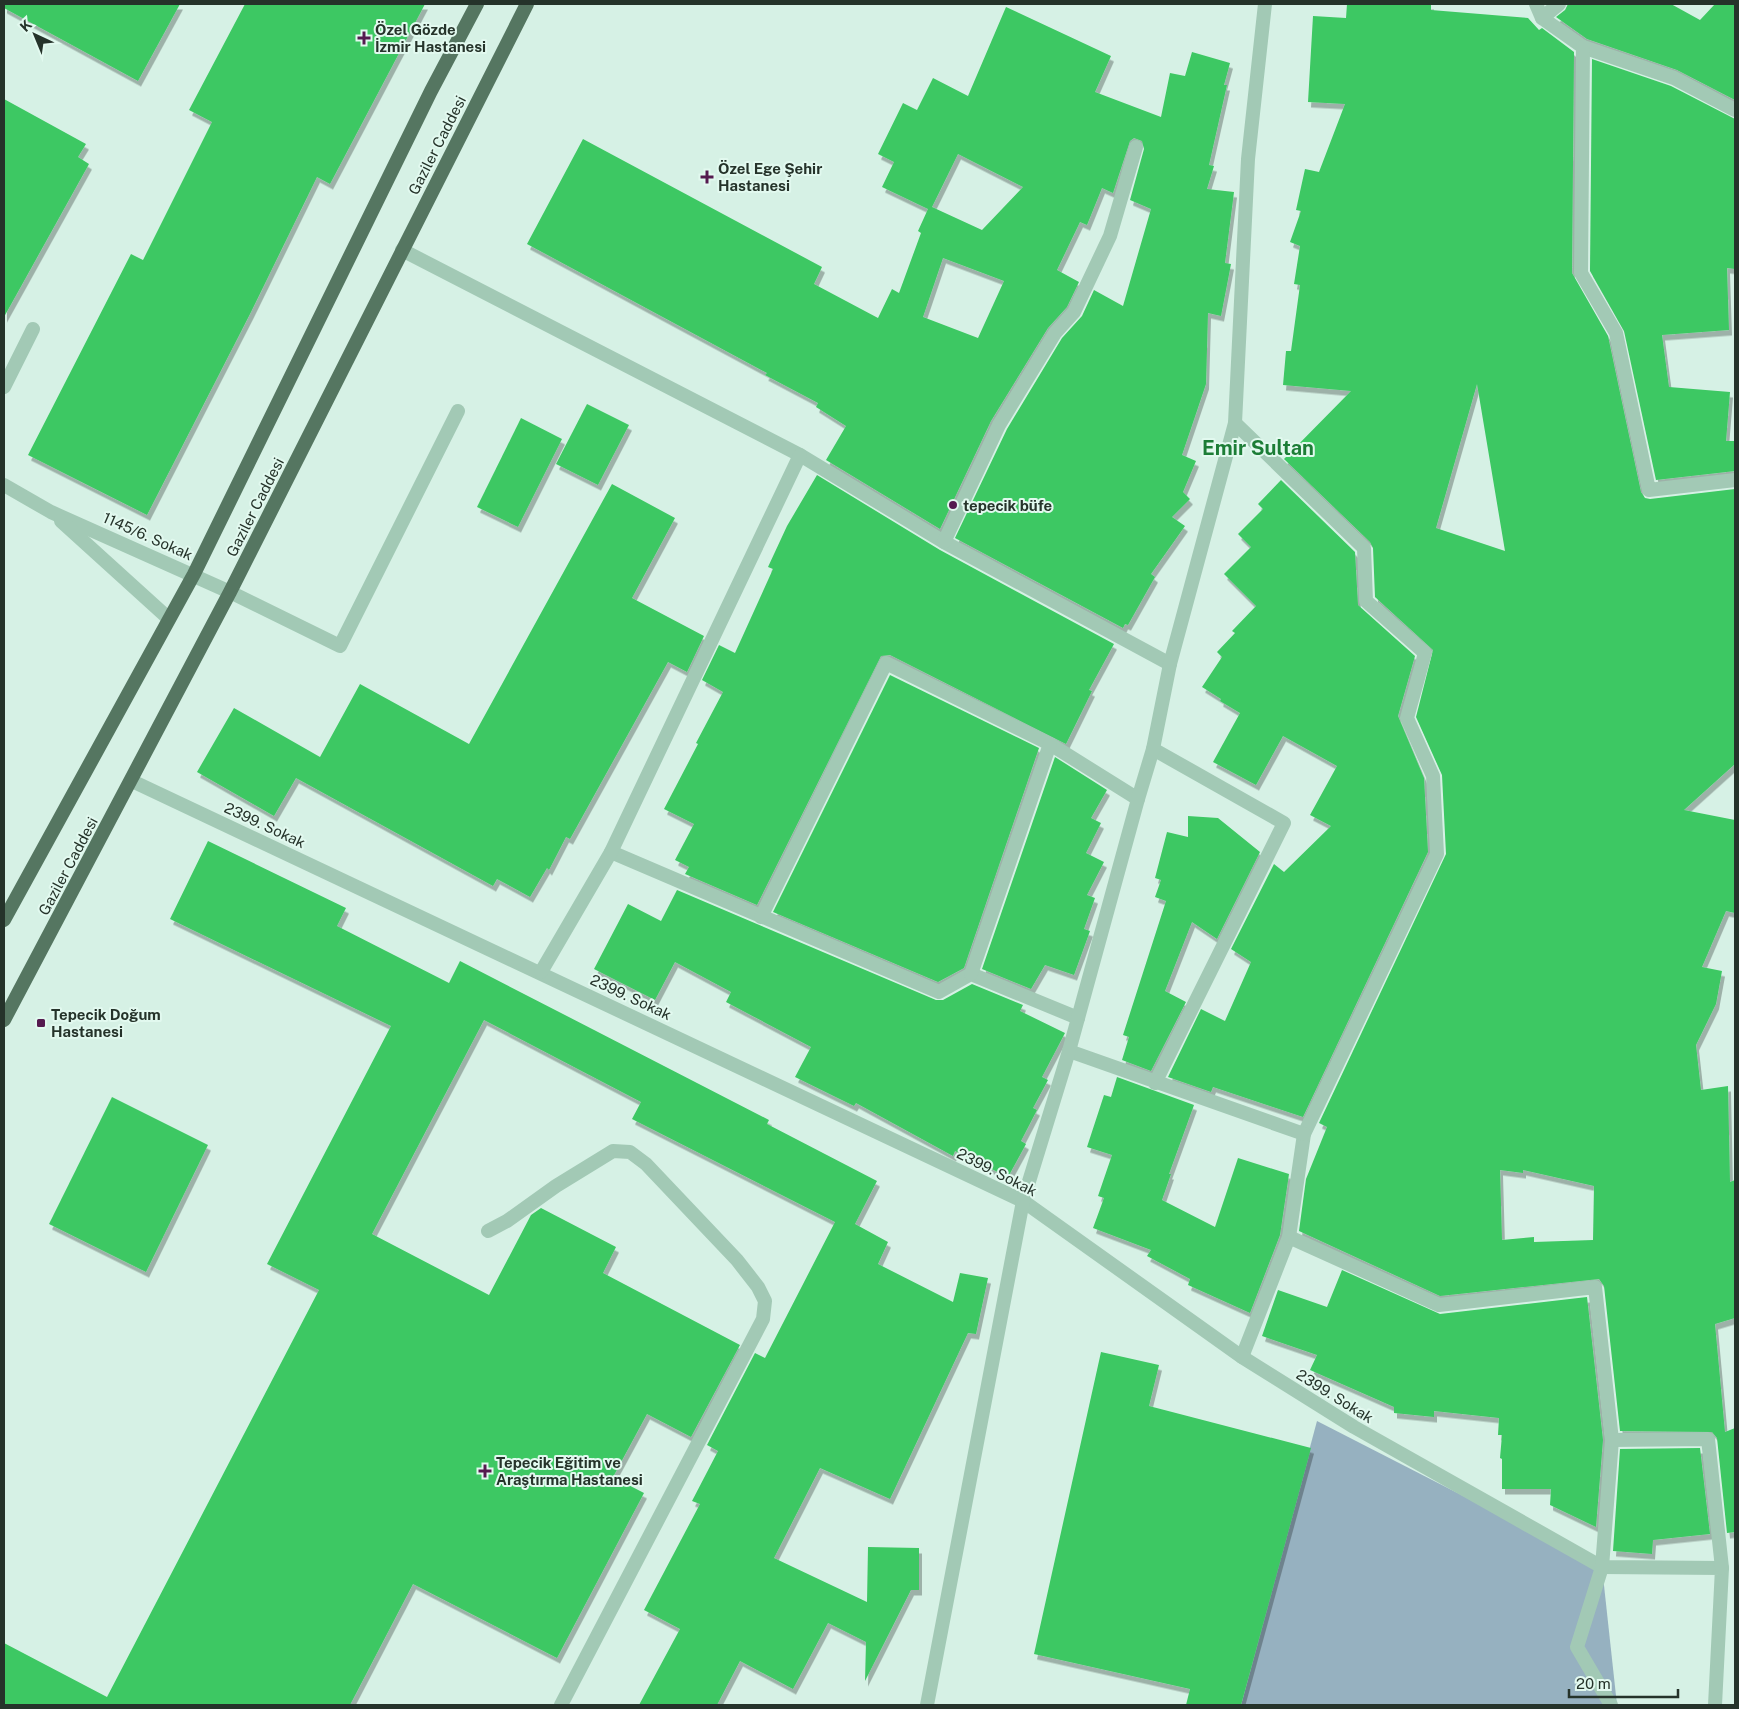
<svg xmlns="http://www.w3.org/2000/svg" width="1739" height="1709" font-family="'Public Sans',sans-serif">
<style>
.green{fill:#96b1c0}
.building{fill:#3dc863;fill-rule:evenodd;filter:url(#shadow)}
.lines{fill:none;stroke-linecap:round;stroke-linejoin:round}
.service{stroke:#a2c9b5;stroke-width:14}
.minor{stroke:#a2c9b5;stroke-width:14}
.tertiary{stroke:#a2c9b5;stroke-width:14}
.primary{stroke:#557661;stroke-width:14}
.poi-dot{fill:#551a4f;stroke:#e2f9ef;stroke-width:2}
.labels{text-anchor:middle;dominant-baseline:central;stroke-width:4;stroke-linejoin:round;paint-order:stroke}
.poi-label{font-size:15px;font-weight:bold;fill:#25332a;stroke:#e2f9ef;text-anchor:start}
.street-label{font-size:15px;fill:#25332a;stroke:#e2f9ef}
.district-label{font-size:20px;font-weight:bold;fill:#1c7d36;stroke:#e2f9ef}
</style>
<defs>
<filter id="shadow"><feDropShadow dx="3" dy="5.5" stdDeviation="0" flood-color="#0004"/></filter>
</defs>
<rect width="100%" height="100%" fill="#d6f1e5"/>
<!-- green -->
<polygon class="green" points="1317,1421 1602,1567 1617,1705 1241,1705"/>
<!-- building -->
<g class="building">
<polygon points="4,4 180,4 138,81 4,8"/>
<polygon points="245,4 425,4 330,184 317,177 250,314 147,515 28,455 131,254 143,260 212,122 189,110"/>
<path d="M1347,4h84v6l97,8 11,12 3,-2 32,24 -2,221 36,63 33,156 4,6 5,1 85,-10v275l-51,46 51,10v93l-9,-2 -24,56 20,4 -6,33 -20,41 5,45 27,-4 2,96 5,-2v138l-20,6 10,108 10,-4v104l-8,1 -10,-95 -5,-6 -92,-1 -16,-145 -5,-7 -159,17 -141,-65 7,-52 21,-52 -8,-4 127,-269 -4,-79 -26,-58 17,-67 -58,-53 -2,-49 -3,-6 -86,-83 67,-68 -68,-6 3,-34h5l9,-66 -6,-1 6,-38 -10,-4 11,-31 -5,-1 9,-41 14,3 26,-68 -37,-2 5,-86 33,2zM1477,384l28,167 -69,-23zM1500,1170l23,3v-3l71,16 -1,54 -59,2v-5l-32,3z"/>
<polygon points="1568,4 1671,4 1700,20 1715,4 1735,4 1735,100 1677,70 1587,39 1556,17 1565,10"/>
<path d="M1006,7l105,49 -16,36 66,25 9,-44 15,3 7,-24 38,11 -6,22h3l-18,80 5,1 -7,23 27,3 -9,71 6,1 -10,52 -13,-3 -2,71 -24,71 14,6 -13,31 7,7 -18,18 13,9 -34,48 4,3 -27,48 -3,-1 -2,4 -168,-90 52,-109 55,-91 20,-22 12,-26 29,16 28,-97 -21,-9 14,-51 -2,-8 -8,-3 -4,3 -17,52 -11,-5 -15,37 -7,-3 -23,48 22,12 -12,25 -19,21 -57,93 -51,108 -114,-69 20,-34 -30,-19 2,-4 -53,-28 2,-2 -240,-129 56,-105 239,128 -8,17 64,34 14,-29 7,4 22,-60 -3,-2 10,-22 -46,-22 12,-25 -16,-8 25,-51 14,7 16,-32 35,18zM958,154l65,33 -41,43 -50,-23zM943,258l61,23 -26,57 -55,-21z"/>
<polygon points="1592,59 1671,86 1735,119 1735,269 1727,268 1729,330 1662,335 1669,387 1730,392 1726,441 1735,441 1735,471 1656,480 1624,331 1590,271"/>
<polygon points="4,99 86,144 78,157 89,164 4,317"/>
<polygon points="587,404 629,425 598,485 556,464"/>
<polygon points="521,418 562,439 518,527 477,507"/>
<polygon points="817,475 940,550 1114,644 1089,690 1092,691 1066,744 890,655 881,656 757,905 685,874 689,867 675,860 694,824 664,809 698,744 696,743 723,692 702,680 719,645 735,653 773,569 768,567 787,526"/>
<polygon points="1281,480 1355,552 1358,605 1415,656 1398,716 1424,778 1428,852 1303,1117 1213,1087 1211,1092 1168,1077 1201,1009 1225,1021 1251,962 1231,949 1274,864 1284,872 1331,826 1310,815 1337,766 1283,736 1256,785 1213,762 1240,713 1220,701 1221,699 1202,687 1222,657 1217,652 1235,633 1232,631 1256,606 1224,574 1251,547 1238,534 1263,509 1258,504"/>
<polygon points="612,484 675,518 632,598 704,636 687,672 668,662 570,839 566,837 549,870 547,868 530,897 497,879 493,886 296,778 274,816 197,772 234,708 320,757 360,684 469,744"/>
<polygon points="890,675 1039,748 964,968 938,982 773,912"/>
<polygon points="1055,757 1107,790 1091,818 1101,823 1086,853 1104,862 1087,895 1095,898 1084,929 1090,931 1074,975 1045,965 1031,989 982,969"/>
<polygon points="1188,816 1218,818 1260,852 1217,939 1192,922 1165,991 1186,1002 1151,1071 1122,1060 1129,1037 1123,1035 1166,901 1155,897 1161,880 1155,878 1167,832 1188,837"/>
<polygon points="208,841 346,908 337,926 449,983 460,961 769,1120 767,1124 877,1181 855,1224 888,1242 878,1264 953,1302 960,1273 988,1278 976,1334 968,1333 890,1499 820,1468 774,1558 867,1602 868,1547 919,1548 919,1590 911,1590 865,1681 866,1642 828,1623 793,1689 740,1661 717,1705 639,1705 680,1629 644,1610 700,1504 692,1501 718,1451 707,1445 755,1353 765,1358 835,1222 632,1119 641,1102 484,1020 372,1234 489,1295 531,1215 541,1208 616,1247 603,1273 740,1345 691,1437 647,1414 613,1477 644,1493 557,1658 413,1584 350,1705 4,1705 4,1643 107,1697 319,1290 267,1264 391,1026 170,919"/>
<polygon points="677,890 936,1000 943,1000 972,984 1023,1005 1020,1011 1065,1033 1042,1077 1048,1080 1033,1108 1037,1110 1021,1141 1026,1144 1008,1177 955,1151 953,1156 856,1103 854,1106 795,1077 811,1047 726,1002 731,992 675,962 655,1000 594,969 628,904 661,921"/>
<polygon points="1117,1077 1194,1105 1169,1174 1171,1174 1162,1200 1215,1227 1238,1158 1289,1174 1280,1235 1250,1313 1188,1285 1190,1279 1147,1256 1151,1250 1093,1228 1104,1198 1098,1196 1112,1155 1087,1147 1104,1095 1111,1097"/>
<polygon points="112,1097 208,1145 146,1272 49,1224"/>
<polygon points="1342,1270 1440,1314 1587,1297 1603,1440 1596,1527 1550,1505 1551,1489 1502,1489 1502,1459 1500,1458 1502,1435 1498,1435 1499,1418 1434,1411 1434,1417 1394,1413 1394,1407 1310,1370 1317,1355 1262,1336 1278,1290 1327,1307"/>
<polygon points="1101,1352 1159,1365 1149,1406 1311,1448 1241,1705 1186,1705 1190,1689 1034,1654"/>
<polygon points="1700,1448 1710,1534 1653,1540 1652,1554 1613,1551 1620,1449"/>
</g>
<g class="lines">
<!-- service -->
<g class="service">
<polyline points="4,387 33,329"/>
<polyline points="230,592 340,646 458,411"/>
<polyline points="488,1231 507,1221 556,1186 613,1151 630,1152 646,1164 737,1260 758,1287 765,1301 763,1319 561,1705"/>
</g>
<!-- minor -->
<g class="minor">
<polyline points="1536,4 1542,18 1583,47 1674,78 1735,110"/>
<polyline points="1542,18 1559,4"/>
<polyline points="1583,47 1581,273 1616,333 1649,490 1735,480"/>
<polyline points="402,250 800,455 944,542 1170,664"/>
<polyline points="1235,423 1364,548 1366,601 1425,653 1407,718 1433,776 1437,854 1304,1134 1289,1237 1242,1357"/>
<polyline points="944,542 999,425 1055,333 1074,312 1110,236 1136,147"/>
<polyline points="1153,749 1284,823 1155,1083"/>
<polyline points="132,781 1023,1201 1242,1357 1354,1427 1602,1567 1722,1568 1715,1705"/>
<polyline points="611,852 939,992 971,974 1078,1018"/>
<polyline points="761,917 886,663 1050,744 1138,799"/>
<polyline points="541,972 611,852 800,455"/>
<polyline points="971,974 1050,744"/>
<polyline points="1069,1051 1304,1134"/>
<polyline points="1289,1237 1439,1305 1595,1287 1612,1440 1602,1567 1577,1647 1611,1705"/>
<polyline points="1612,1440 1708,1439 1722,1568"/>
</g>
<!-- tertiary -->
<g class="tertiary">
<polyline points="4,485 51,512 230,592"/>
<polyline points="61,521 168,618"/>
<polyline points="927,1705 1023,1201 1069,1051 1138,799 1153,749 1170,664 1235,423 1248,159 1265,4"/>
</g>
<!-- primary -->
<g class="primary">
<polyline points="4,920 194,574 431,91 477,4"/>
<polyline points="4,1020 230,592 527,4"/>
</g>
</g>
<!-- markers -->
<g class="poi-dot">
<path d="M361.5 30.5h5v5h5v5h-5v5h-5v-5h-5v-5h5z"/>
<path d="M704.5 169.5h5v5h5v5h-5v5h-5v-5h-5v-5h5z"/>
<circle cx="953" cy="505" r="5"/>
<rect x="36" y="1018" width="10" height="10" rx="2.5"/>
<path d="M482.5 1463.5h5v5h5v5h-5v5h-5v-5h-5v-5h5z"/>
</g>
<g class="labels">
<!-- poi labels -->
<g class="poi-label">
<text x="375" y="29">Özel Gözde<tspan x="375" dy="17">İzmir Hastanesi</tspan></text>
<text x="718" y="168">Özel Ege Şehir<tspan x="718" dy="17">Hastanesi</tspan></text>
<text x="963" y="505">tepecik büfe</text>
<text x="51" y="1014">Tepecik Doğum<tspan x="51" dy="17">Hastanesi</tspan></text>
<text x="496" y="1462">Tepecik Eğitim ve<tspan x="496" dy="17">Araştırma Hastanesi</tspan></text>
</g>
<!-- street labels -->
<g class="street-label">
<text transform="translate(437 145) rotate(-63)">Gaziler Caddesi</text>
<text transform="translate(255 507) rotate(-63)">Gaziler Caddesi</text>
<text transform="translate(148 536) rotate(24)">1145/6. Sokak</text>
<text transform="translate(265 825) rotate(25)">2399. Sokak</text>
<text transform="translate(68 866) rotate(-62)">Gaziler Caddesi</text>
<text transform="translate(631 997) rotate(25)">2399. Sokak</text>
<text transform="translate(997 1172) rotate(27)">2399. Sokak</text>
<text transform="translate(1335 1396) rotate(32)">2399. Sokak</text>
</g>
<!-- district labels -->
<g class="district-label">
<text x="1258" y="448">Emir Sultan</text>
</g>
</g>
<!-- border -->
<rect width="1739" height="1709" fill="none" stroke="#25332a" stroke-width="10"/>
<!-- north arrow -->
<g transform="translate(35 35) rotate(316)" stroke="#e2f9ef" stroke-width="4" paint-order="stroke">
<path d="M0-4L9 19L0 12L-9 19Z" fill="#25332a"/>
<text y="-8" font-size="14" font-weight="bold" text-anchor="middle" fill="#25332a">K</text>
</g>
<!-- scale -->
<path d="M1569 1689v8h109v-8" fill="none" stroke="#25332a" stroke-width="2.5"/>
<text x="1576" y="1689" font-size="15" fill="#25332a" stroke="#e2f9ef" stroke-width="4" paint-order="stroke">20 m</text>
</svg>
